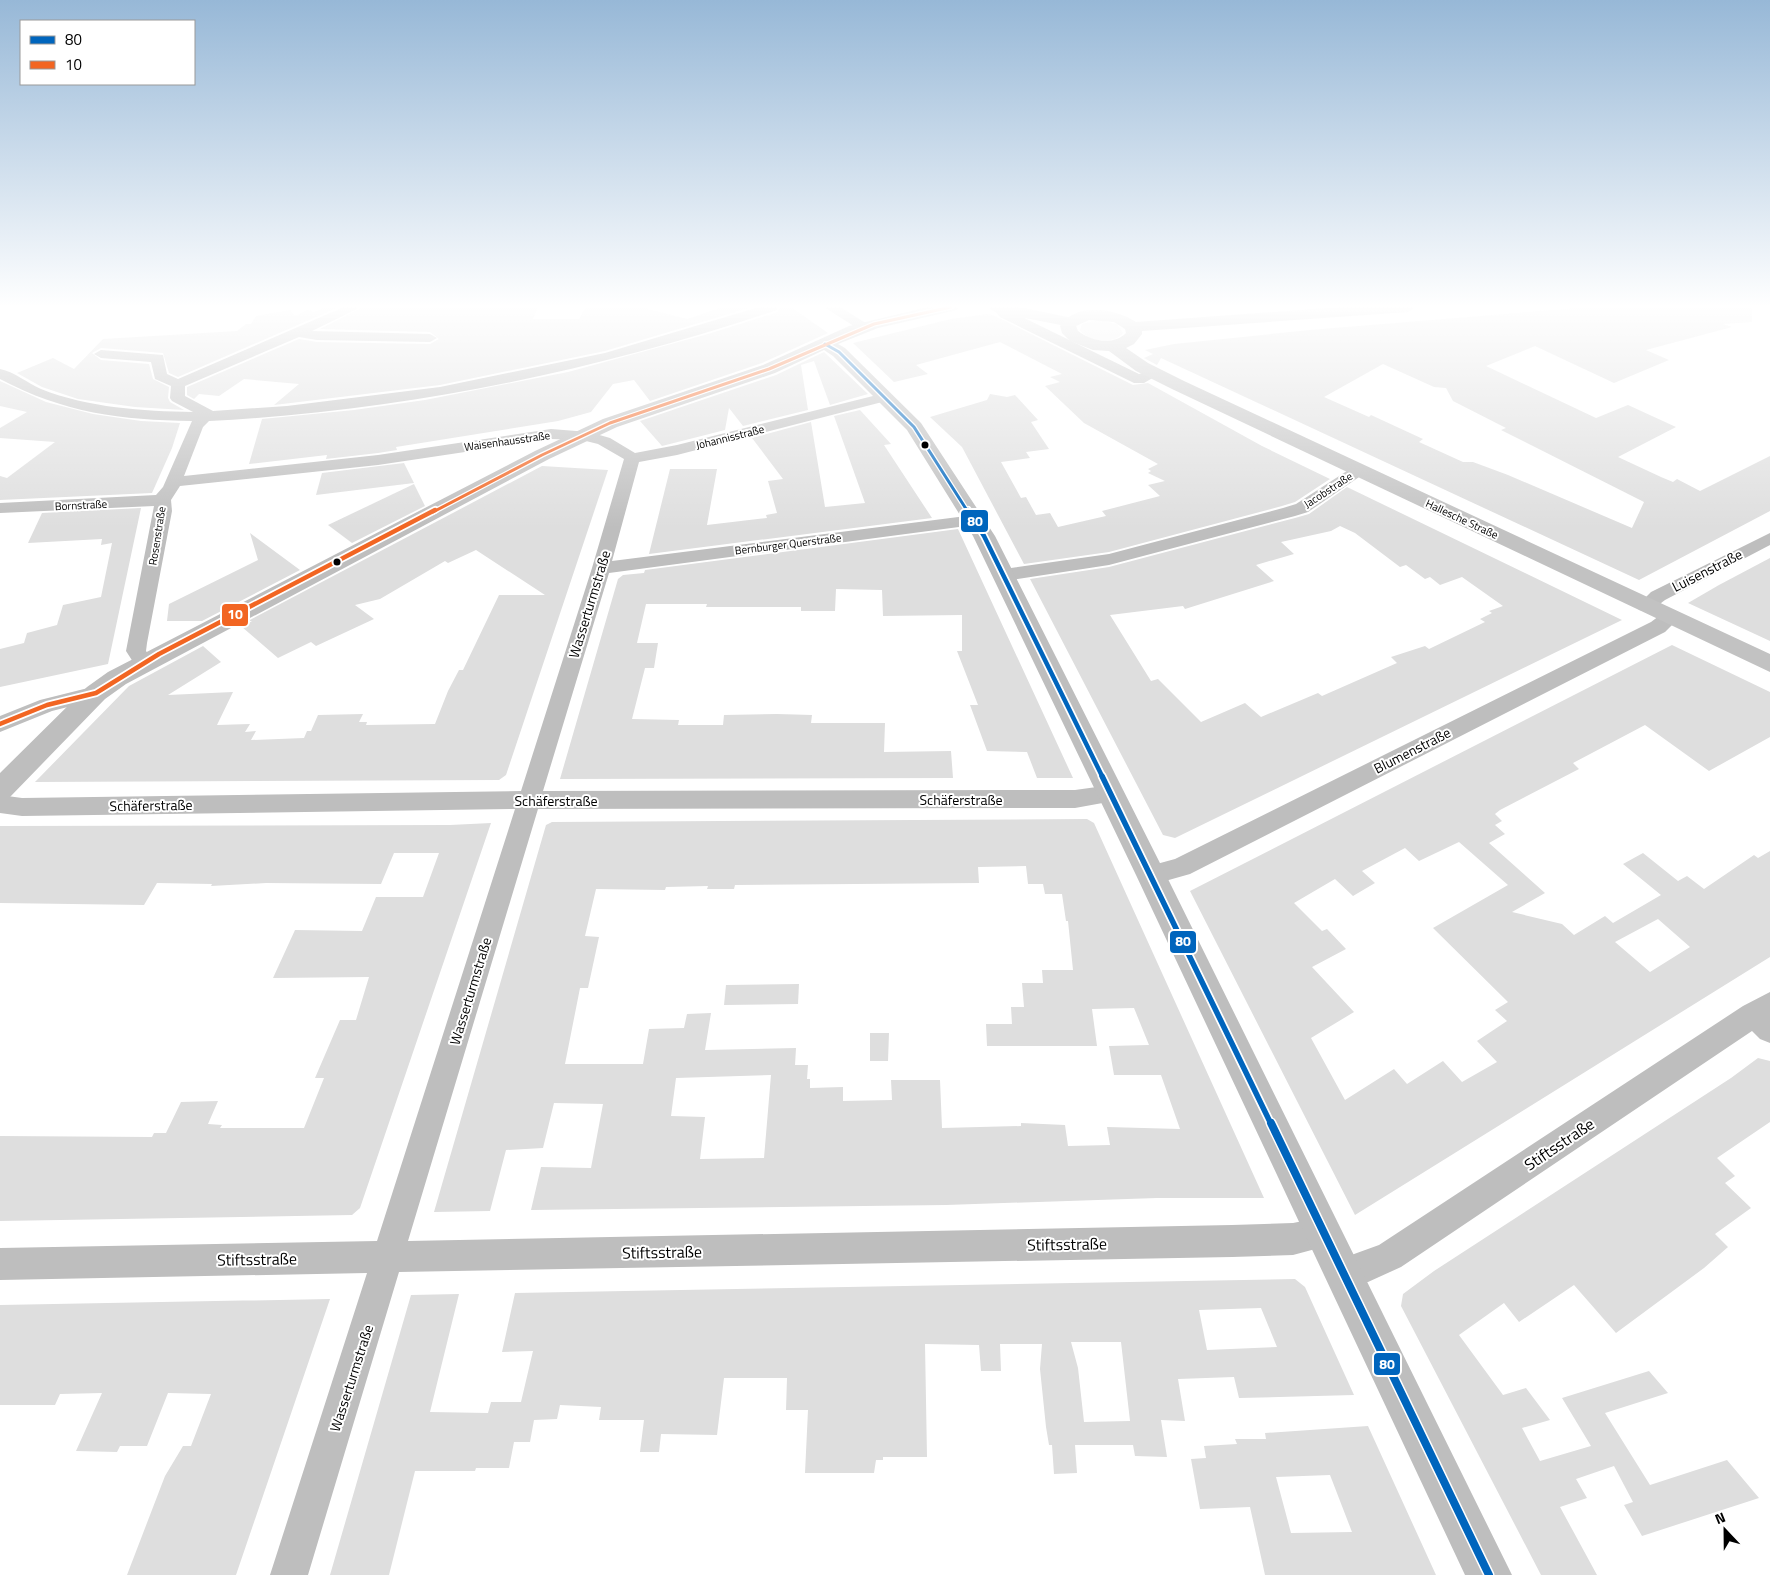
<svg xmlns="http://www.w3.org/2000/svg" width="1770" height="1575" font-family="'Titillium Web',sans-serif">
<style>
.green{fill:#ebebeb}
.building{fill:#dedede;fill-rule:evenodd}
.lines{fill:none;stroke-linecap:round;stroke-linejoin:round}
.minor{fill:#bebebe;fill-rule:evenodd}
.tertiary{fill:#bebebe;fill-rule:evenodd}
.secondary{fill:#c2c2c2;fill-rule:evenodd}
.bus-1-far3-casing{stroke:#fff;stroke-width:5.5}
.bus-1-far2-casing{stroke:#fff;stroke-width:8}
.bus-1-far1-casing{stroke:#fff;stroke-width:9}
.bus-1-casing{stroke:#fff;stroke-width:11}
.bus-2-far1-casing{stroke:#fff;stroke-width:5.5}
.bus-2-casing{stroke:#fff;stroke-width:8}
.bus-1-far3{stroke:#0065bd;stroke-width:3}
.bus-1-far2{stroke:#0065bd;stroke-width:4.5}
.bus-1-far1{stroke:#0065bd;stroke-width:5.5}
.bus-1{stroke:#0065bd;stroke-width:8}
.bus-2-far1{stroke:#f26522;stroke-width:3}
.bus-2{stroke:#f26522;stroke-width:4.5}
.bus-dot{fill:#000;stroke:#fff;stroke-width:2}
.labels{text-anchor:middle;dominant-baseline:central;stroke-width:4;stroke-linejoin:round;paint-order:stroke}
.far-street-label{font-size:11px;fill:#000;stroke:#fff}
.street-label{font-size:14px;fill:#000;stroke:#fff}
.near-street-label{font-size:16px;fill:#000;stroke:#fff}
.line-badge{stroke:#fff;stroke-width:2}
.badge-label{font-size:14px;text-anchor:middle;font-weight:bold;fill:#fff}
</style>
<rect width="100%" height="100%" fill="#fff"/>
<!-- green -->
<path class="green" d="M1098,320l19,4 6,9c-9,12 -35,9 -43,-3l2,-6z"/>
<!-- building -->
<g class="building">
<polygon points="326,307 339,307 178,377 169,373 163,353 101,348 92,353 101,360 149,364 153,379 169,387 168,398 170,402 184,410 135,407 78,399 42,387 17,373 53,358 74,369 103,339 237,331 246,324 251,324 256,316 290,310 295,316 307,310 314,312"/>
<polygon points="363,307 538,307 533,319 579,319 586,307 640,307 687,319 723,307 752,307 605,351 440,385 274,405 299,384 244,379 219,396 199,394 194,399 187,395 187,387 299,339 317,342 430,344 439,339 430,332 320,329"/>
<polygon points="780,307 791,307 828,333 762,363 650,401 634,380 613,384 591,412 558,421 396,447 397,450 378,453 326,459 327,455 249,464 262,419 354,410 425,400 568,372 708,334 778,312"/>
<path d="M1588,307h164v15l-29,2 9,3 -86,23 23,10 -55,23 -79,-37 -49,20 110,52 32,-13 48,22 -58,30 43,20 12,5 4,-3 23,12 70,-35v55l-131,69 -478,-222 -4,7 -13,-7 9,-4 -8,-4 29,-6 136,-14zM1383,364l51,23 12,1 7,13 53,27 -5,2 143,72 -12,26 -124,-53 -35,-13h-10l-44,-20 4,-3 -52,-24 -2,2 -45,-20z"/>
<polygon points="987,314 993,315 1133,385 1148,383 1262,446 1330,479 1295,502 1282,506 1109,552 1024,564 962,447 930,417 987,400 990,394 1007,397 1015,395 1038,420 1031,422 1049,449 1026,452 1030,458 1001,462 1021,498 1026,497 1036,515 1050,513 1058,527 1106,516 1102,511 1160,496 1148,485 1165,481 1148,473 1151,471 1148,469 1158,464 1084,423 1045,386 1060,382 1050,377 1062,374 1000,342 916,365 928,374 894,382 853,343 951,319"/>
<polygon points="824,352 868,394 830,405 814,361 801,365 808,410 743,426 729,408 725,430 662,446 640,421 776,375"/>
<polygon points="0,381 46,402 93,414 141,421 180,423 172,448 152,493 0,500 0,476 7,478 55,442 0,438 0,428 27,412 0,406"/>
<polygon points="860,410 891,444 884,445 932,518 649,554 670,469 717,469 707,525 767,518 766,515 777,513 768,481 783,479 752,438 811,422 825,507 865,503 834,416"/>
<polygon points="404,463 414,483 316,495 322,473"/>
<polygon points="542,466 608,470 506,775 499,780 35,782 129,686 203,646 221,662 168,695 233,692 217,725 250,724 245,732 256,731 251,740 304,738 307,731 311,731 318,715 363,714 359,722 367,722 366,725 435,724 448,691 459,670 463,670 499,595 545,595 476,550 448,563 445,561 380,599 355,605 374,619 316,646 311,642 278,658 242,627 252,621 248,621"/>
<polygon points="414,484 425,506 352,543 328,525"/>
<path d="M1347,487l275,133 -447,218 -12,-3 -133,-256 79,-12 186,-49 14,-4zM1340,526l15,7 45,34 6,-2 19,14 5,-2 10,8 22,-8 41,29 -14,5 3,2 -12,6 5,3 -56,27 -4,-3 -34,11 6,6 -75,33 -4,-3 -57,24 -16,-14 -44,19 -43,-43 -7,2 -41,-66 73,-9 2,3 89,-28 -18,-16 38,-11 -13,-12 50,-11z"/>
<polygon points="141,508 108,664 0,687 0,649 24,643 27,633 57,625 63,605 101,597 112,543 101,545 102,539 28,543 42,513"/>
<polygon points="958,529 1073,778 1037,778 1027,752 987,751 970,705 978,705 957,651 962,651 962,615 883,616 882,590 836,589 835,611 801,611 801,607 706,607 707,604 646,604 637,643 658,643 654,668 645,668 632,719 679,720 678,725 723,725 724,715 777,714 812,715 811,723 885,723 884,752 951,751 953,778 560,779 618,579 623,575 644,573 645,570"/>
<polygon points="250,533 300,570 202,621 167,621 169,604 258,560"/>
<polygon points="1770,558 1770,641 1688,603 1719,585"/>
<path d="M1672,645l98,47v45l-61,34 -64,-46 -72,38 6,6 -79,41 -5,4 7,7 -7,4 10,9 -16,9 56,50 -33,19 50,12 12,11 31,-19 8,7 48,-28 -38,-31 20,-11 35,28 9,-5 17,13 50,-34 4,3 12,-7v106l-415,258 -165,-324zM1459,842l49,43 -75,43 75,74 -13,8 12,11 -30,20 20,21 -35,20 -19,-21 -36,23 -13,-15 -49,31 -34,-62 43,-26 -42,-45 34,-18 -19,-20 -5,2 -28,-28 41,-24 18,17 22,-13 -13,-12 43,-23 14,13zM1658,919l32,28 -40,25 -35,-30z"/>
<path d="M1087,819l7,4 170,375h-107l-211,7 -415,5 10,-43 50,1 12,-64 -49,-1 -11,45 -37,2 -16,61 -56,1 112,-387 6,-3zM1026,866l2,18h15l2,10h17l4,27h2l5,49h-31l1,13h-21l2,24h-13l1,17h-26l1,22h110l-5,-37 42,-1 15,37 -40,1 5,29h47l19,54 -73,-2 3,18 -42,1 -3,-21 -44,-2v3l-79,2 -2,-48h-49l1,20 -49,1v-14l-33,1v-9h-3l1,-14h-13l1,-17 -91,2 6,-37 -24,1 -3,14 -35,1 -6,35h-78l15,-76h8l11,-51 -14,-1 11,-47 69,1 1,-3 42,-1 -1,3h27l1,-4 244,-2 -1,-16zM771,1075l-7,83 -64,1 5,-42 -34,-1 5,-38z"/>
<polygon points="491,823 360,1208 352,1215 0,1221 0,1136 152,1137 154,1133 166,1133 181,1102 218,1101 208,1124 222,1125 220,1128 304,1128 324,1078 315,1078 340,1020 356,1020 369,977 273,978 295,930 362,931 376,897 423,897 439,853 394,853 381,884 266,883 211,886 212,884 157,883 144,905 0,903 0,826 450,825"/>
<polygon points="799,984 798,1004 724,1005 726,985"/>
<polygon points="870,1033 889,1033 888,1061 870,1061"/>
<polygon points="1758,1058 1770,1061 1770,1122 1717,1158 1735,1176 1725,1183 1751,1208 1715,1234 1728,1247 1704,1268 1616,1333 1574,1285 1519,1322 1504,1303 1459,1335 1503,1395 1526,1388 1550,1420 1522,1428 1540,1461 1591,1446 1562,1398 1649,1371 1668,1393 1605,1413 1650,1485 1727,1460 1759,1498 1642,1536 1624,1505 1633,1502 1614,1466 1576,1479 1587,1498 1560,1507 1597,1575 1541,1575 1401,1306 1403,1294 1434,1271 1731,1078"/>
<path d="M1295,1279l10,8 49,108 -115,3 -5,-21 -56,2 7,42 -24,-1 6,37 -32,-1 -2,-11h-58l2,28 -23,1 -2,-29h-3l-3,-18 -6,-58 2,-25h-42l1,27h-20l-2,-26 -54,-1 2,113h-44v3h-7l-2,13h-69l3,-63h-22l1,-32h-63l-7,57 -56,-1 -2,18h-19l4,-32h-45l2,-13 -41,-2 -3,14 -23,1 -4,22h-16l-5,26h-33l-1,3h-60l-26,104h-59l81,-280 48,-1 -29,118 58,1 3,-11h30l12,-51 -31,1 13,-59zM1261,1308l16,39 -70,3 -8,-40zM1071,1342h50l9,79 -46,1 -6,-54z"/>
<polygon points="330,1299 236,1575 127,1575 165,1476 183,1446 191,1446 211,1394 168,1393 147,1446 120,1446 117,1452 76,1451 102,1393 60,1394 55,1405 0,1405 0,1305"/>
<path d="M1368,1426l68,149h-171l-15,-68 -50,2 -9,-50 15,-1 -2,-12 33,-2 -2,-5h31l-1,-6zM1330,1475l22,57 -61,1 -15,-56z"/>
</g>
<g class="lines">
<!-- minor -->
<g class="minor">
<path d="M344,307h17l-49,24 118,3 7,4 -7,4 -113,-2 -18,-3 -114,49v10l28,15 74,-5 153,-19 165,-34 154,-46h19l-1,3c-184,62 -375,101 -568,111l-6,6 -19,49 194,-21 173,-26 38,3 21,6 25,15 42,-8 208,-52 7,4 -2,3 -213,55 -38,7 -27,99 362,-46 6,1 3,4 -3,4 -6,1 -365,48 -66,218 532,-1 36,-5 8,3 3,6 -3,6 -44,8 -537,1 -130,432 824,-16 61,-2 30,-6 11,5 5,11 -5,11 -41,11 -61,2 -833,15 -91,303h-38l97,-302 -367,7v-32l377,-7 138,-432 -493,7 -22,-3v-18l22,3 499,-7 71,-223 32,-109 -26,-15 -16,-4 -31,-1 -173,26 -198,21 -9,14 1,11 -25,132 -1,8 8,12 -3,5 -7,2 -7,-2 -11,-17 28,-145 -154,7v-10l156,-8 7,-8 29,-66c-71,-1 -128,-8 -192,-42v-10c15,3 27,14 41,20 48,19 101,22 152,23l-21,-11 -2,-3 1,-12 -16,-7 -4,-17 -50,-4 -7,-4 7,-4 62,5 4,19 11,5z"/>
<polygon points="824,307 840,307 872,327 870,330 860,330"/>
<polygon points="1006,307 1010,311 1139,374 1154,369 1161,373 1144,383 1134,383 1000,317 993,308"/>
<polygon points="1359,465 1365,467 1367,470 1365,473 1308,512 1295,516 1109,565 1004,581 998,579 995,575 998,571 1004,569 1109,554 1283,508 1296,504 1353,467"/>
<path d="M1770,533v12l-105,55c-9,7 -14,13 -26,10l-2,-4 14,-14z"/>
<polygon points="1670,611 1677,613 1680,617 1665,632 1190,874 1151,885 1142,882 1139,875 1142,868 1175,859 1651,622 1663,613"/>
<polygon points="96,686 103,688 106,693 103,698 52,711 0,732 0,716 40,700"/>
<polygon points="1770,992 1770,1043 1760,1039 1752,1031 1401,1267 1368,1282 1343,1289 1332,1284 1327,1273 1332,1262 1379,1245 1743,1006"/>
</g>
<!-- tertiary -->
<g class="tertiary">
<polygon points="928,307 959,307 957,310 878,328 838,344 845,348 921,423 995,536 1166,875 1512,1575 1465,1575 1136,875 973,536 907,430 833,356 824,350 775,373 617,427 549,459 126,684 105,699 10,797 0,801 0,773 87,687 108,672 535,451 603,419 763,365 849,326"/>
<polygon points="987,307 1020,307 1077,319 1079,322 1071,327 995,312"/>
</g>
<!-- secondary -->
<path class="secondary" d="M1340,307h76l-8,5 -266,19v3l-8,10 -8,4 22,15 36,18 586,273v18l-598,-283 -36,-18 -27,-20 -16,-1 -23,-9 -8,-8 -2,-7c16,-24 55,-18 76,-4zM1089,320l25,2 11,7 1,4c-13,13 -35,8 -48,-2l-2,-5z"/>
<!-- bus-1-far3 casing -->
<g class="bus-1-far3-casing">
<polyline id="bus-1-far3" points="825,344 839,352 914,427 968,512"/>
</g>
<!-- bus-1-far2 casing -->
<g class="bus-1-far2-casing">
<polyline id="bus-1-far2" points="968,510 984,536 1103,778"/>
</g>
<!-- bus-1-far1 casing -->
<g class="bus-1-far1-casing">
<polyline id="bus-1-far1" points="1102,776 1271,1124"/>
</g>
<!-- bus-1 casing -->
<g class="bus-1-casing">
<polyline id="bus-1" points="1271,1123 1489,1575"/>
</g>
<!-- bus-2-far1 casing -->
<g class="bus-2-far1-casing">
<polyline id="bus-2-far1" points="433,512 542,455 610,423 769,369 874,324 951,307"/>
</g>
<!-- bus-2 casing -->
<g class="bus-2-casing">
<polyline id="bus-2" points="0,724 47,705 96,693 159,654 435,510"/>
</g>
<!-- bus-1-far3 -->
<use href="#bus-1-far3" class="bus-1-far3"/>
<!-- bus-1-far2 -->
<use href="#bus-1-far2" class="bus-1-far2"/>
<!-- bus-1-far1 -->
<use href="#bus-1-far1" class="bus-1-far1"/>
<!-- bus-1 -->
<use href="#bus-1" class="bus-1"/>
<!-- bus-2-far1 -->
<use href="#bus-2-far1" class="bus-2-far1"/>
<!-- bus-2 -->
<use href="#bus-2" class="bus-2"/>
</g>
<!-- sky -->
<linearGradient id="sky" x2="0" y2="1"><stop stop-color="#97b8d7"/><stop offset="0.58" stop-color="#fff"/><stop offset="1" stop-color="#fff" stop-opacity="0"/></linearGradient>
<rect width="1770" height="528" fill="url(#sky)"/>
<!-- markers -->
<g class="bus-dot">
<circle cx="925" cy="445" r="4.5"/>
<circle cx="337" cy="562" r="4.5"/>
</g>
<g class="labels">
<!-- far-street labels -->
<g class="far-street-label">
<text transform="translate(730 437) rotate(-14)">Johannisstraße</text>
<text transform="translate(507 441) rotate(-8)">Waisenhausstraße</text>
<text transform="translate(1328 490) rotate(-33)">Jacobstraße</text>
<text transform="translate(81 505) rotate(-3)">Bornstraße</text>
<text transform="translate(1462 519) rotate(25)">Hallesche Straße</text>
<text transform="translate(157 536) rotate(-81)">Rosenstraße</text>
<text transform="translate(788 544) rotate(-7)">Bernburger Querstraße</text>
</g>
<!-- street labels -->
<g class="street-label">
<text transform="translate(1707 570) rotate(-27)">Luisenstraße</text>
<text transform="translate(589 604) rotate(-73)">Wasserturmstraße</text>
<text transform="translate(1412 750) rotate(-27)">Blumenstraße</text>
<text x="961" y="799">Schäferstraße</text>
<text x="556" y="800">Schäferstraße</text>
<text transform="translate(151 805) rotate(-1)">Schäferstraße</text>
<text transform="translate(470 991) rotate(-73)">Wasserturmstraße</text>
<text transform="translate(351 1378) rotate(-72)">Wasserturmstraße</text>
</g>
<!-- near-street labels -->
<g class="near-street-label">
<text transform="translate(1559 1144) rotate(-34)">Stiftsstraße</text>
<text transform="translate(1067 1244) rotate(-1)">Stiftsstraße</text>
<text transform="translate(662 1252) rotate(-1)">Stiftsstraße</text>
<text transform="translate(257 1259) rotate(-1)">Stiftsstraße</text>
</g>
</g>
<g class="line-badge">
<rect x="960" y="509" width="29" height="24" rx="5" fill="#0065bd"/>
<rect x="221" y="603" width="28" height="24" rx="5" fill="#f26522"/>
<rect x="1169" y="930" width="28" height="24" rx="5" fill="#0065bd"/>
<rect x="1373" y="1352" width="28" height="24" rx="5" fill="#0065bd"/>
</g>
<g class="badge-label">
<text x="975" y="526">80</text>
<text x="235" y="619">10</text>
<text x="1183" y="946">80</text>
<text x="1387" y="1369">80</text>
</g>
<!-- legend -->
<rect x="20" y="20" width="175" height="65" fill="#ffffff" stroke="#999999"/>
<rect x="30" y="36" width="25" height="8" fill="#0065bd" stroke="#999999"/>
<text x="65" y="45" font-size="15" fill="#000000">80</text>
<rect x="30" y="61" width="25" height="8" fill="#f26522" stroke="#999999"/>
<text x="65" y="70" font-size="15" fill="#000000">10</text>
<!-- north arrow -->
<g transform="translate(1725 1530) rotate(338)" stroke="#ffffff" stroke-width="4" paint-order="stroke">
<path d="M0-4L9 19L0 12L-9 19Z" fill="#000000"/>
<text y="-8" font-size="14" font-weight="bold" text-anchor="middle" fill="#000000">N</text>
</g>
</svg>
